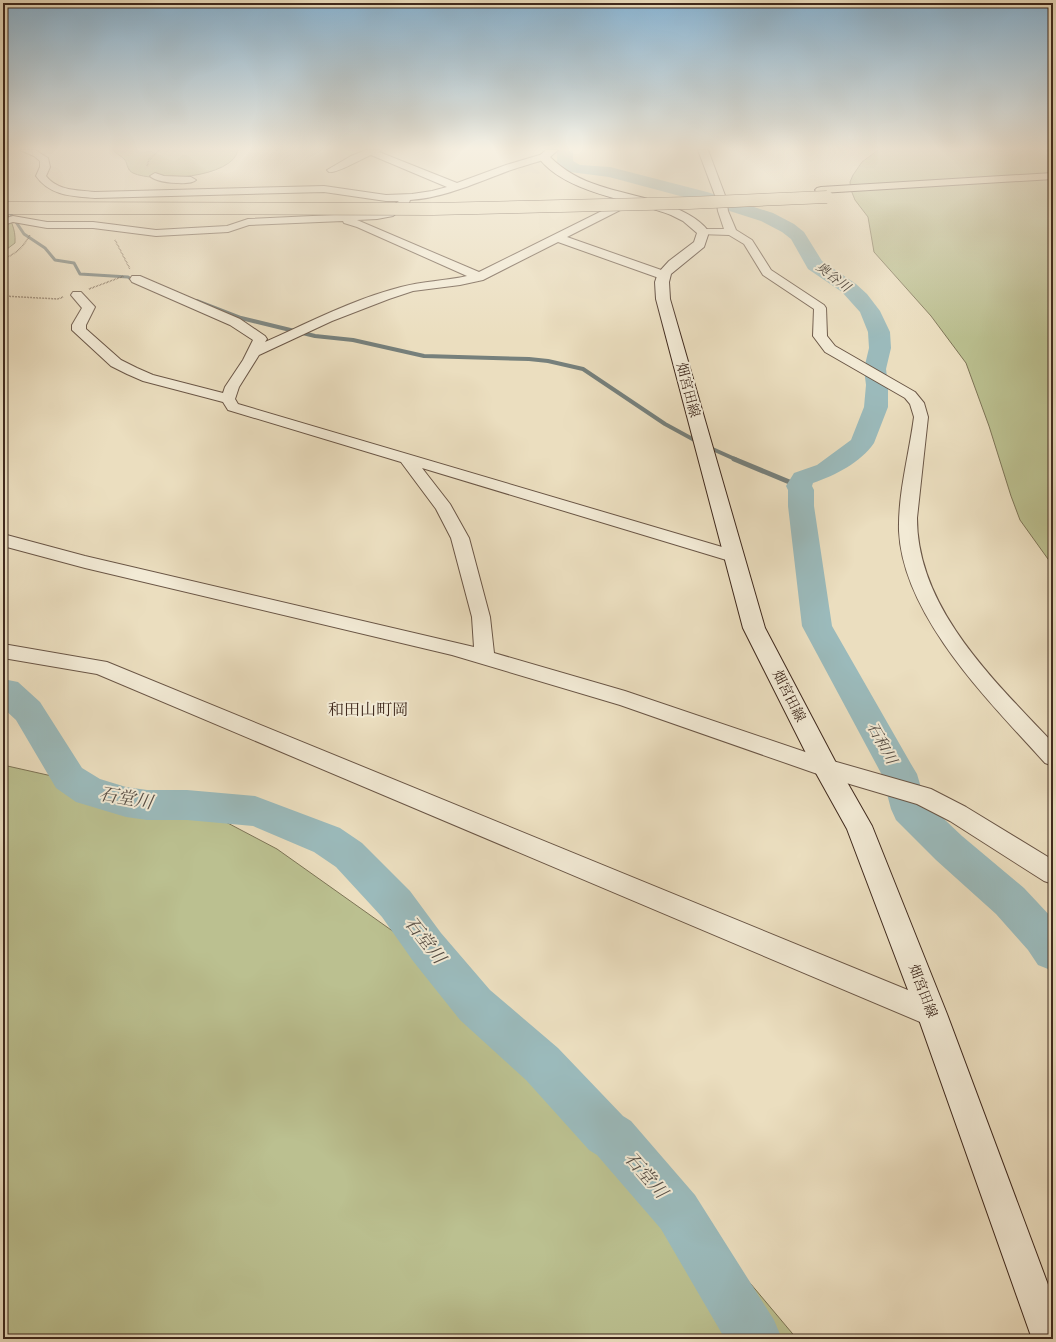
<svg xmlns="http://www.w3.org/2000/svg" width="1056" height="1342" font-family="'IM FELL Great Primer','Noto Serif JP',serif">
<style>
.green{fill:#bbc090;stroke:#7d7456}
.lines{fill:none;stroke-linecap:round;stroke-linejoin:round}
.stream-far2{stroke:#76807c;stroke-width:3}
.stream-far1{stroke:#76807c;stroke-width:4}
.stream{stroke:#76807c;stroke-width:5}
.river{fill:#9bbabb;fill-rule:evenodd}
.minor-casing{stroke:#6a5646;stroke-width:2}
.secondary-casing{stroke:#3f291d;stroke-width:2}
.motorway-casing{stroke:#3f291d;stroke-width:2}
.path{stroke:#3f291d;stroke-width:1.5;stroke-dasharray:0.5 1;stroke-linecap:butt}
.minor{fill:#f2ead5;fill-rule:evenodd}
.secondary{fill:#f2ead5;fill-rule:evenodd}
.motorway{fill:#ebdebf;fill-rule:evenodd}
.motorway-bridge-casing{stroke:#3f291d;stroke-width:13;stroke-linecap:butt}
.motorway-bridge{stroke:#ebdebf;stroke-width:12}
.labels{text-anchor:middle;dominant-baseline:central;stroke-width:4;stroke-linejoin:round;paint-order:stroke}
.far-water-label{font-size:13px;font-style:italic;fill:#564d44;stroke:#f2ead5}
.street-label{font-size:14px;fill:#3f291d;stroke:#f2ead5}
.water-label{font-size:15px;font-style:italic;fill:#564d44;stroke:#f2ead5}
.quarter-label{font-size:16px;fill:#3f291d;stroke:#f2ead5}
.near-water-label{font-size:18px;font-style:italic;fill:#564d44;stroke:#f2ead5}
</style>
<rect width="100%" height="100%" fill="#ebdebf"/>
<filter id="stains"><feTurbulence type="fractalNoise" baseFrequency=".005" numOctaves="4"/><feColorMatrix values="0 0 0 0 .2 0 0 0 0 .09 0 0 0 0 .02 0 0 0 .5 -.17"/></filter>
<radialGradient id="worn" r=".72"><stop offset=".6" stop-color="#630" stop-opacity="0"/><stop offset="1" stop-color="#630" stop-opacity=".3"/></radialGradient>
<!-- green -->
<g class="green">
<path d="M113,150h125c-5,28 -84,33 -105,23 -6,-3 -5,-8 -8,-13 -3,-4 -9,-6 -12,-10z"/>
<polygon points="878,150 1053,150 1053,566 1020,520 1011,496 989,426 966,363 931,316 874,252 868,217 855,200 851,190 850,182 853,175 862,162"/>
<path d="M3,206c7,13 13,22 12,37l-12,9z"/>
<polygon points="3,765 203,810 277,849 432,959 586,1105 750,1283 797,1339 3,1339"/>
</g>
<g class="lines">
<!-- stream-far2 -->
<polyline class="stream-far2" points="5,209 10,213 24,234 45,248 55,260 74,263 80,274 128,277 135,282"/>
<!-- stream-far1 -->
<g class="stream-far1">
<polyline points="197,301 241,318 315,336 353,340 424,356 529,359 548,361 583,369 665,424 698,442"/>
<polyline points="708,447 737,460"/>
</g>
<!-- stream -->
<polyline class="stream" points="734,459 799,486"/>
<!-- river -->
<g class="river">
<path d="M557,150h16v11l7,4 30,2 97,25 66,21 21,11 10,8 18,29 34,23 11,10 13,17 10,21 1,16 -5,21 2,16v22l-14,36c-14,20 -38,32 -61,40l-1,3 2,4v16l18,120 79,138 6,10 8,27 37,35 62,52 29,31v52l-15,-6 -10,-15 -32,-36 -60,-54 -40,-40 -5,-11 -9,-34 -80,-149 -14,-120v-16l-2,-4 8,-13 23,-8 34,-25 13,-33 2,-22 -2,-16 5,-21 -1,-16 -8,-20 -18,-20 -34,-23 -17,-30 -9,-7 -21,-11 -66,-21 -86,-23 -39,-5 -11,-6 -2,-3z"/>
<polygon points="3,679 18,682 40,702 82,768 100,779 126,787 147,790 187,790 255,796 340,828 362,843 410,891 441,933 490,990 558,1048 623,1116 631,1121 695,1195 774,1320 782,1339 725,1339 661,1229 597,1155 589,1150 526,1080 460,1020 413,961 382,917 336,867 314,852 253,826 187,820 147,820 126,817 76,802 56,788 16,720 3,708"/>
</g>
<!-- minor casing -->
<g class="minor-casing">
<g id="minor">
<path d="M20,150h15l13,8 2,9 -4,9c12,15 31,14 49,16l229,-6 62,9 26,-1 20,-3 15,-4 -76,-32c-10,4 -35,19 -42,17l-2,-2 24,-14 15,-6h15l-2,2 78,31 49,-18 37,-11 3,1 2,2 -2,2c-11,4 -24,7 -35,11 -33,12 -66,28 -101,30l-1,3 -16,13 -16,3 -20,1 122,52 151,-75h8l1,2 -1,2 -71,36 100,35 2,3 -2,3h-8l-101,-36 -75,38 -23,5 -47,6 -24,8 -57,22 -73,34 -20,32 -4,12 3,5 501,148 3,4 -3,4 -6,2 -311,-94 28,36 19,34 21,79 4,36 131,38 201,68 105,30 35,18 87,53v24l-9,-3 -94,-60 -33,-17 -91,-27 -206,-72 -168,-50 -367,-87 -82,-22v-12l82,22 389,91 -2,-30 -21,-79 -15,-29 -35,-47 -173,-52 -5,-8 -80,-21 -16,-7 -16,-8 -39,-36v-5l10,-17 -11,-13 2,-3h8l14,15 -9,18v4l35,31 16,8 16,7 70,18 2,-6 18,-27 10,-20 -23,-15 -98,-43 -2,-3 2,-3h8l100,43 25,17 2,3 -2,3c45,-20 89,-43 136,-55 22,-6 44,-6 66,-11l-110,-49 -13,-4 -1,-2 -94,4 -21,7 -72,4 -63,-8h-46l-34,-6 -10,3v-6l10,-3 34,6h46l63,8 71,-4 21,-7 129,-6 9,-2 13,-10h-13l-62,-9 -229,6c-23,-2 -45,-2 -59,-22l4,-9v-6l-6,-5z"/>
<path d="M698,150h10l18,48 2,13 8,19 16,10 19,30 53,35 2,3 1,28 8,10 80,46 9,11 4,14 -11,101c0,91 78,163 136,225v23l-8,-3c-54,-60 -142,-146 -146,-232 -1,-38 10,-76 15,-114l-4,-13 -5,-6 -80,-46 -12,-16 1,-27 -51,-34 -19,-31 -15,-9 -30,-1 -2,-2 6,-3h21l-6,-18 -2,-13z"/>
<path d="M155,173l9,3 27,1 5,3c-6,6 -40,3 -46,-4z"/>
<polygon points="3,644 107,662 942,1004 945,1014 942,1024 932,1027 97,674 3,658"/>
</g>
</g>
<!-- secondary casing -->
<g class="secondary-casing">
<path id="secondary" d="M546,150h12l-8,7c14,14 31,23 50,29 32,11 89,17 109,46l-5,15 -33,27 -2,8 1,17 95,329 70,133 37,65 75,188 106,284v41h-21l-115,-325 -70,-185 -30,-54 -74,-147 -87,-329 -1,-17 3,-9 11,-12 25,-19 3,-9 -14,-12 -12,-6c-39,-15 -107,-22 -133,-58z"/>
</g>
<!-- motorway casing -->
<g class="motorway-casing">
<polygon id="motorway" points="1053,173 1053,179 821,193 817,192 815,190 817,188 821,187"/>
</g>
<!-- path -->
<g class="path">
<polyline points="147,166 149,160 159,150"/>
<polyline points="115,240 130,269"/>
<path d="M3,259c13,-5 20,-12 27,-24"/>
<polyline points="89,289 124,276"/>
<polyline points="3,296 58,299 63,297"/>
</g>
<!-- minor -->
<use href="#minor" class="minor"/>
<!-- secondary -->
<use href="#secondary" class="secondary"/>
<!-- motorway -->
<use href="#motorway" class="motorway"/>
<!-- motorway-bridge casing -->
<g class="motorway-bridge-casing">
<polyline id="motorway-bridge" points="3,208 433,209 689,203 827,197"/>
</g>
<!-- motorway-bridge -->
<use href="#motorway-bridge" class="motorway-bridge"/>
</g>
<!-- sky -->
<linearGradient id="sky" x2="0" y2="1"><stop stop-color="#89b6d6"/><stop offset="0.44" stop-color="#f6f0e2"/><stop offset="1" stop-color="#f6f0e2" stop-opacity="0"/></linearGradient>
<rect width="1056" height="338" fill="url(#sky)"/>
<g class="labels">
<!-- far-water labels -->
<g class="far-water-label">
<text transform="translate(833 277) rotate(38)">奥谷川</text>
</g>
<!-- street labels -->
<g class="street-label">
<text transform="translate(688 390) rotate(75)">畑宮田線</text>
<text transform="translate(789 696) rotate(63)">畑宮田線</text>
<text transform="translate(923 991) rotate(69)">畑宮田線</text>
</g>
<!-- water labels -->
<g class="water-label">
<text transform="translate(882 743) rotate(61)">石和川</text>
</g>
<!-- quarter labels -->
<g class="quarter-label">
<text x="368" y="709">和田山町岡</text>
</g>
<!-- near-water labels -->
<g class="near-water-label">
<text transform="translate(126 798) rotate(10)">石堂川</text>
<text transform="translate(425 940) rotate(52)">石堂川</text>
<text transform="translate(646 1175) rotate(49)">石堂川</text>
</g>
</g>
<!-- margin -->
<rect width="1056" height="1342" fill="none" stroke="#ebdebf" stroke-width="16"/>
<rect x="4" y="4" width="1048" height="1334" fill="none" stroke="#3f291d" stroke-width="2"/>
<rect x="8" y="8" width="1040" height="1326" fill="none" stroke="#3f291d"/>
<rect width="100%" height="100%" filter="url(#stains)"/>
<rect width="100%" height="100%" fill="url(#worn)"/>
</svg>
